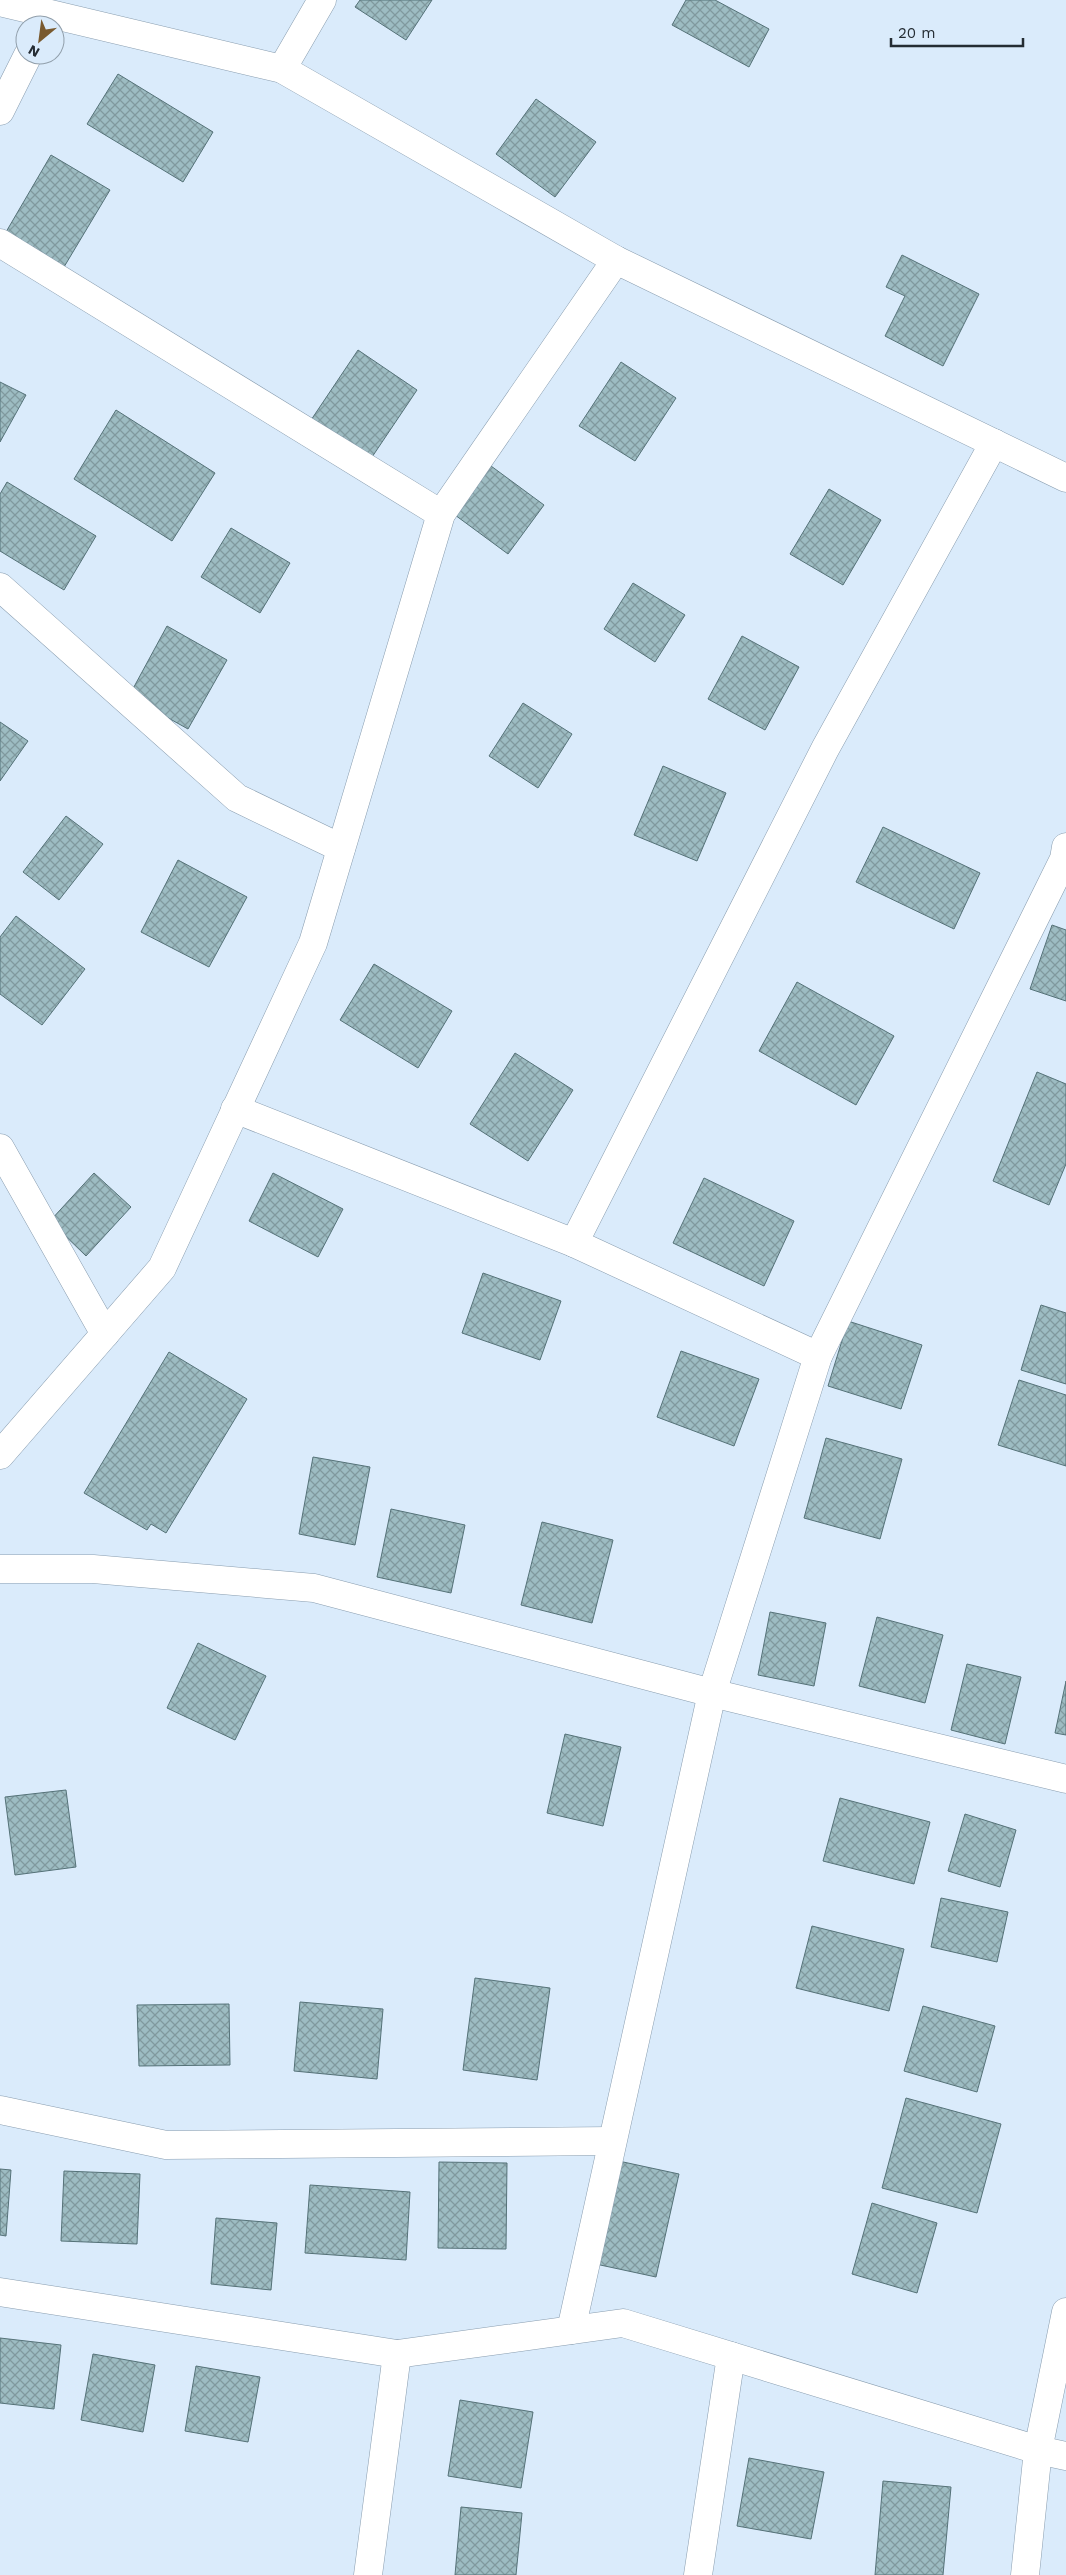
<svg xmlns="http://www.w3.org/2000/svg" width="1066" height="2575" font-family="'Work Sans',sans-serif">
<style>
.building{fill:url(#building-cross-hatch);stroke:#557278}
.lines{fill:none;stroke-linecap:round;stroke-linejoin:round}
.minor-casing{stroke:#899daf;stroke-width:29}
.minor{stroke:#fff;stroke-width:28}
</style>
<defs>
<pattern id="building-cross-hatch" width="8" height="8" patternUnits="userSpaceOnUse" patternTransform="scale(1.25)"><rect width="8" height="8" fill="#9dbcc2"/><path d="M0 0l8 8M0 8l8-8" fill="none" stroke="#80999e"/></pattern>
</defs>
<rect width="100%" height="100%" fill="#daebfb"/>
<!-- building -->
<g class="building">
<polygon points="360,0 432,0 406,40 355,7"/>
<polygon points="686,0 715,0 769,29 749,67 672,25"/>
<polygon points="118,74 213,132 183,182 87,124"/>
<polygon points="536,99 596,142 555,197 496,154"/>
<polygon points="51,155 110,190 64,267 6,232"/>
<polygon points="902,255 979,294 943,366 885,336 905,296 886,287"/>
<polygon points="358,350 417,390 366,466 307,426"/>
<polygon points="621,362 676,398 635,461 579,426"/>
<polygon points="0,382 26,395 0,442"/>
<polygon points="116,410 215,473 172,541 74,479"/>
<polygon points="491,466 544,505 508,554 455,515"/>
<polygon points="7,482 96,536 64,590 0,551 0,494"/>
<polygon points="829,489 881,520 843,585 790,554"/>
<polygon points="231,528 290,563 260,613 201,577"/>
<polygon points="633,583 685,615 655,662 604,629"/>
<polygon points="167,626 227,660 188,729 129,696"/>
<polygon points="742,636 799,667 765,730 708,699"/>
<polygon points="523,703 572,734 538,788 489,756"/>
<polygon points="0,722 28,741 0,781"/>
<polygon points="663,766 726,793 697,861 634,835"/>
<polygon points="66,816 103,844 59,900 23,872"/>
<polygon points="883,827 980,873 954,929 856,882"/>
<polygon points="178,860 247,897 209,967 141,932"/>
<polygon points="16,916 85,969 42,1025 0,994 0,937"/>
<polygon points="1052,925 1066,930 1066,1001 1030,989"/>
<polygon points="374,964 452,1011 418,1068 340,1020"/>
<polygon points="797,982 894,1036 856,1105 759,1051"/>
<polygon points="515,1053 573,1090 528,1161 470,1124"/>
<polygon points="1037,1072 1066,1084 1066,1164 1049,1205 993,1181"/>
<polygon points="94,1173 131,1207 86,1256 50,1221"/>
<polygon points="273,1173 343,1209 318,1257 249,1221"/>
<polygon points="704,1178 794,1221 764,1286 673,1243"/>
<polygon points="483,1273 561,1301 540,1360 462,1333"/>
<polygon points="1041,1305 1066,1313 1066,1384 1021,1370"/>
<polygon points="848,1321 922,1345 901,1409 828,1386"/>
<polygon points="681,1351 759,1379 734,1446 657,1417"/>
<polygon points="169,1352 247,1399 166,1533 151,1524 147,1530 84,1493"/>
<polygon points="1019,1380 1066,1395 1066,1466 998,1445"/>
<polygon points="826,1438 902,1459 880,1539 804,1518"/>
<polygon points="313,1457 370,1467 355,1545 299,1534"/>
<polygon points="391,1509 465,1525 451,1593 377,1577"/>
<polygon points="542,1522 613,1540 592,1623 521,1605"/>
<polygon points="770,1612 826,1623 814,1686 758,1675"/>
<polygon points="877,1617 943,1635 925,1703 859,1686"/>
<polygon points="198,1643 266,1676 235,1740 167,1708"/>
<polygon points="967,1664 1021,1677 1005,1744 951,1730"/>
<polygon points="1066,1681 1066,1735 1055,1733"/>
<polygon points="565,1734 621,1747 603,1826 547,1813"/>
<polygon points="66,1790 76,1867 15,1875 5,1797"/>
<polygon points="840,1798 930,1822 914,1884 823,1861"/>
<polygon points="965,1814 1016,1830 1000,1887 948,1871"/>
<polygon points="941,1898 1008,1912 997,1962 931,1947"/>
<polygon points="812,1926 904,1949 889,2011 796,1988"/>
<polygon points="475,1978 550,1988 537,2080 463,2070"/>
<polygon points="300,2002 383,2009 377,2079 294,2071"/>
<polygon points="229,2004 230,2065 139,2066 137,2005"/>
<polygon points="923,2006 995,2026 977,2092 904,2071"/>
<polygon points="906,2098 1001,2124 977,2213 882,2188"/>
<polygon points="614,2160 679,2174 656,2277 591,2263"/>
<polygon points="439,2162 507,2163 506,2249 438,2248"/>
<polygon points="0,2169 11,2170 6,2236 0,2235"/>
<polygon points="64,2171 140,2174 137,2244 61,2241"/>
<polygon points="310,2185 410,2192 406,2260 305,2253"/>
<polygon points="872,2203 937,2223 917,2293 852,2274"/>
<polygon points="216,2218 277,2223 271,2290 211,2284"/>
<polygon points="0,2338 61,2345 54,2409 0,2403"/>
<polygon points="93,2354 155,2365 143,2432 81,2420"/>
<polygon points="196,2366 260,2377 248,2442 185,2431"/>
<polygon points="460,2400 533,2412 521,2488 448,2476"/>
<polygon points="749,2458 824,2472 811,2539 737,2526"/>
<polygon points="883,2481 951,2487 943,2575 875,2575"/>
<polygon points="461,2507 522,2513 516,2575 455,2575"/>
</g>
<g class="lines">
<!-- minor casing -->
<g class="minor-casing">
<g id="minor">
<polyline points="0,2 282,69 616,260 1066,478"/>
<polyline points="282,69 322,0"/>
<polyline points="0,111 28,55"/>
<polyline points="0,243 441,514"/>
<polyline points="0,587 237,798 341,848"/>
<polyline points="235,1109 574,1243 818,1356"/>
<polyline points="0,1148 105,1334"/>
<polyline points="574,1243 825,749 994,443"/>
<polyline points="0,1455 162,1268 313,943 441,514 616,260"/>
<polyline points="0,1569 93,1569 314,1588 712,1693 1066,1779"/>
<polyline points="0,2110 166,2145 612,2141"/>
<polyline points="0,2292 397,2354 623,2323 1038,2450 1066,2456"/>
<polyline points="571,2330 712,1693 818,1356 1064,859 1066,847"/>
<polyline points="368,2575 397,2354"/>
<polyline points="698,2575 731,2356"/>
<polyline points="1025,2575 1038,2450 1066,2312"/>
</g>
</g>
<!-- minor -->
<use href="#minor" class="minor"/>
</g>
<!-- north arrow -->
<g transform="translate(40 40) rotate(209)"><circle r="24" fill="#daebfb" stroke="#919fab"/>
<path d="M0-4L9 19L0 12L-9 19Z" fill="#795a2f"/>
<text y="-8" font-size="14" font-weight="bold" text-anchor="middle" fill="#242c33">N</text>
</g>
<!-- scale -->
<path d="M891 38v8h132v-8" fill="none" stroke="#242c33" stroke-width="2.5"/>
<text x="898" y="38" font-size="15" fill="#242c33" stroke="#daebfb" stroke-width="4" paint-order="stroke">20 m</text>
</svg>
